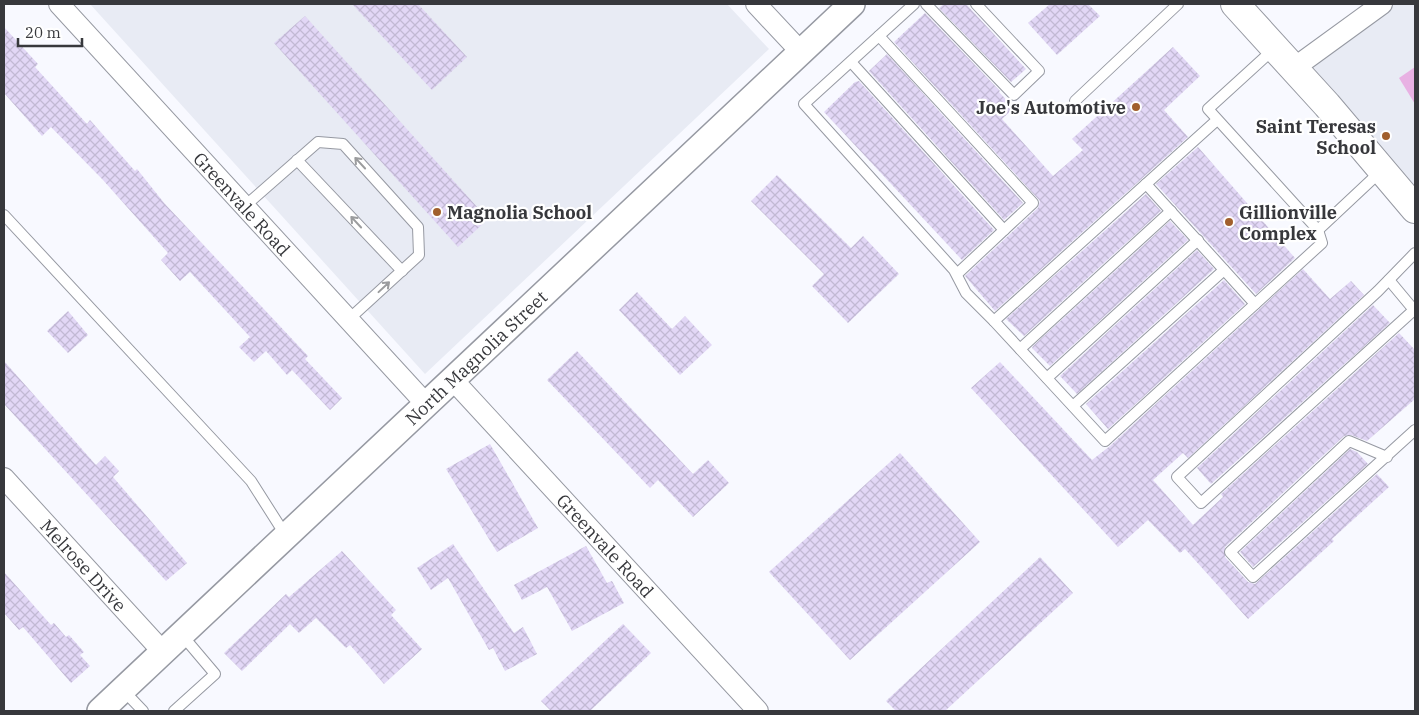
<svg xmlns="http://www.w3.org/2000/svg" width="1419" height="715" font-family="'IBM Plex Serif',serif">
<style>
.built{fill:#e8ebf4}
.green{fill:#e8b1e3}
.building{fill:url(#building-cross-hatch)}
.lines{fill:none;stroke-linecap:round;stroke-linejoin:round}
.service-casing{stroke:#9699a2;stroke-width:12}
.minor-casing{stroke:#9699a2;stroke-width:22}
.tertiary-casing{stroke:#9699a2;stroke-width:28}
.secondary-casing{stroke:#9699a2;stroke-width:30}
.service{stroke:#fff;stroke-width:10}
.minor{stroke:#fff;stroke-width:20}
.tertiary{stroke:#fff;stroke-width:25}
.secondary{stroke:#fff;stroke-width:28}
.oneway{stroke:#9b9c9e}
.poi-dot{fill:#a15f2d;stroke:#fff;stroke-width:2}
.labels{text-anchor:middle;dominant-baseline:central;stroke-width:4.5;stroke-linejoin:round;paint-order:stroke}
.poi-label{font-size:18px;font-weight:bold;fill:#37383c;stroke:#fff;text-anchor:end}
.street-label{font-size:18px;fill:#37383c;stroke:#fff}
</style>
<defs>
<pattern id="building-cross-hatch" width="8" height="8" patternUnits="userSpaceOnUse" patternTransform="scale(1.25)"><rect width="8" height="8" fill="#e2d7f6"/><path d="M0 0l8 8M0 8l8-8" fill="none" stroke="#c2b9d4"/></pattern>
</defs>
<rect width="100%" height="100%" fill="#f8f9ff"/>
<!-- built -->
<g class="built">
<polygon points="90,4 727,4 769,49 425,374"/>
<polygon points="1390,4 1415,4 1415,204 1298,68"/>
</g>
<!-- green -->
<polygon class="green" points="1415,67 1415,104 1399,78"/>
<!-- building -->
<g class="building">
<polygon points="352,4 418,4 467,57 432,90"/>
<polygon points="944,4 966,4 1026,69 1011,82 939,8"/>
<polygon points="1050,4 1088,4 1100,16 1057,55 1028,23"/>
<polygon points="925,13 1000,91 999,92 1014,108 1002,119 1053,176 1083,150 1072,139 1173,47 1200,76 1164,110 1188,137 995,311 965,276 1038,208 1040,201 894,42"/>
<polygon points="305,16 488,219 458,247 274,43"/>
<polygon points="4,27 38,64 35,67 87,124 90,120 135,171 137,169 165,204 308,356 305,359 342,398 330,410 292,370 287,375 266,351 254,362 239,347 250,337 190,272 180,281 161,260 168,253 103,180 51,127 42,136 4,93"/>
<polygon points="887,54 1023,203 1004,220 869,71"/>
<polygon points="859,81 994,230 962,260 824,112 855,82"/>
<polygon points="1198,147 1295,258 1256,294 1156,184"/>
<polygon points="777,175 851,248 863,236 899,274 848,323 812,286 824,274 751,201"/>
<polygon points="1146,194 1161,211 1024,336 1006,319"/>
<polygon points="1170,221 1188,240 1050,366 1032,348 1033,346"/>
<polygon points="1197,250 1214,269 1077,394 1060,376"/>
<polygon points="1303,269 1330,299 1351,281 1364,295 1188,458 1183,453 1153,480 1193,525 1223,497 1221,494 1399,333 1415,350 1415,399 1367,441 1351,435 1344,436 1225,547 1225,557 1248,582 1255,584 1377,474 1389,487 1332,539 1334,541 1248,619 1185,549 1180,553 1148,520 1118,547 971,388 1000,362 1092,460 1110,446"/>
<polygon points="1224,280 1245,304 1108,429 1086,404"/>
<polygon points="637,292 672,329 685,316 712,345 680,375 619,310"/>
<polygon points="1373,305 1390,323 1211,484 1197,468"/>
<polygon points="68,311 88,335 68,353 47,331"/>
<polygon points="577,351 693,474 708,460 729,483 693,517 658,480 650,488 547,380"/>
<polygon points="4,361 96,465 105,456 119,471 113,477 187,563 166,581 4,404"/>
<polygon points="490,444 538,528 497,552 446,469"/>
<polygon points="1350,449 1357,452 1368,464 1253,567 1240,552"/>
<polygon points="900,453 980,542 850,660 769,572"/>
<polygon points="453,544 514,633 523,627 537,654 505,671 493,648 489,650 448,578 431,590 417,568"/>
<polygon points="586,546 607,583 612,581 624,603 572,631 547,587 522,600 514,585"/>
<polygon points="342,551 396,610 391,615 422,649 384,684 350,645 346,648 316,618 299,633 290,624 242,671 224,653 286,594 289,597"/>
<polygon points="1040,557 1073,593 945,711 896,711 886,701"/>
<polygon points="4,572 51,625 54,623 66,637 69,635 84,652 80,655 90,666 71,683 23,627 19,630 4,613"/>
<polygon points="623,624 651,653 590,711 551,711 541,701"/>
</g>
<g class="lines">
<!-- service casing -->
<g class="service-casing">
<g id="service">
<polyline points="914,4 804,104 954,270 966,293 994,321"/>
<polyline points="926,4 1014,95 1039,71 976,4"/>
<polyline points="879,36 1033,203 957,274"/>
<polyline points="1275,48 1208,109 1318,230 1381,171"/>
<polyline points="851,62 1004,230"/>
<polyline points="1075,101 1178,4"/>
<polyline points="1217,120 994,321 1105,441 1322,243 1318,230"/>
<polyline points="297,160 402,271"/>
<polyline points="1146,184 1255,304"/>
<polyline points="245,206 318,142 343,144 418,227 419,255 348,320"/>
<polyline points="4,215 251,481 286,536"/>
<polyline points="1415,253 1378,291 1177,477 1201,503 1415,309"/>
<polyline points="1389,280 1414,310"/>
<polyline points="1020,349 1171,211"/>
<polyline points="1047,378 1198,240"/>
<polyline points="1073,406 1224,270"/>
<polyline points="1387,457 1349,441 1230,552 1253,577 1415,430"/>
<polyline points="123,690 143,711"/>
<polyline points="174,711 215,674 182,635"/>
</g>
</g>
<!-- minor casing -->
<g class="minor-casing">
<g id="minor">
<path id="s1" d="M59,4l367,400"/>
<polyline points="756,4 800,51"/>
<polyline points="1294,68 1382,4"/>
<path id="s2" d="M453,380l305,331"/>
<path id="s3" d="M4,478l159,174"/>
</g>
</g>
<!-- tertiary casing -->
<g class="tertiary-casing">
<g id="tertiary">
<path id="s4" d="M100,711l752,-707"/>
</g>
</g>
<!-- secondary casing -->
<g class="secondary-casing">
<polyline id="secondary" points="1235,4 1327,105 1415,209"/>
</g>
<!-- service -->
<use href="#service" class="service"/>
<!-- minor -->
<use href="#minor" class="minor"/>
<!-- tertiary -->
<use href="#tertiary" class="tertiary"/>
<!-- secondary -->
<use href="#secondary" class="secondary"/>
</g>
<!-- one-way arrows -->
<defs><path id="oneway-shaft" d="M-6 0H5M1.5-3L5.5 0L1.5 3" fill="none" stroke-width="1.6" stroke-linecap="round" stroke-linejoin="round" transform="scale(1.25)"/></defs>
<g class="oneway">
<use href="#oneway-shaft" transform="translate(360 163) rotate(-133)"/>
<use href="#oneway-shaft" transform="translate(356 222) rotate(-133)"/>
<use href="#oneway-shaft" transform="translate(384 287) rotate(-43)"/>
</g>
<!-- markers -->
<g class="poi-dot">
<circle cx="1136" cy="107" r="5"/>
<circle cx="1386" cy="136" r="5"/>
<circle cx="437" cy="212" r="5"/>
<circle cx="1229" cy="222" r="5"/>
</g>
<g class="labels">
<!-- poi labels -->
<g class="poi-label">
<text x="1126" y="107">Joe's Automotive</text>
<text x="1376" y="126">Saint Teresas<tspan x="1376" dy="21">School</tspan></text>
<text x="447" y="212" text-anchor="start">Magnolia School</text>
<text x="1239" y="212" text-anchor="start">Gillionville<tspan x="1239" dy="21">Complex</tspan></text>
</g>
<!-- street labels -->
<g class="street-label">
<text stroke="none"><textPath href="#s1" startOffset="271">Greenvale Road</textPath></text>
<text stroke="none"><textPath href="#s4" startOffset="516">North Magnolia Street</textPath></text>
<text stroke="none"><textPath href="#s2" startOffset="225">Greenvale Road</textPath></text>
<text stroke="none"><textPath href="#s3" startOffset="118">Melrose Drive</textPath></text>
</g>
</g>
<!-- border -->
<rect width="1419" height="715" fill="none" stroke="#37383c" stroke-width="10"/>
<!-- scale -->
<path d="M18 38v8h64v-8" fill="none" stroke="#37383c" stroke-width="2.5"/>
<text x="25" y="38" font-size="15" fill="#37383c" stroke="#ffffff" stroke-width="4" paint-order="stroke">20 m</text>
</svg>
